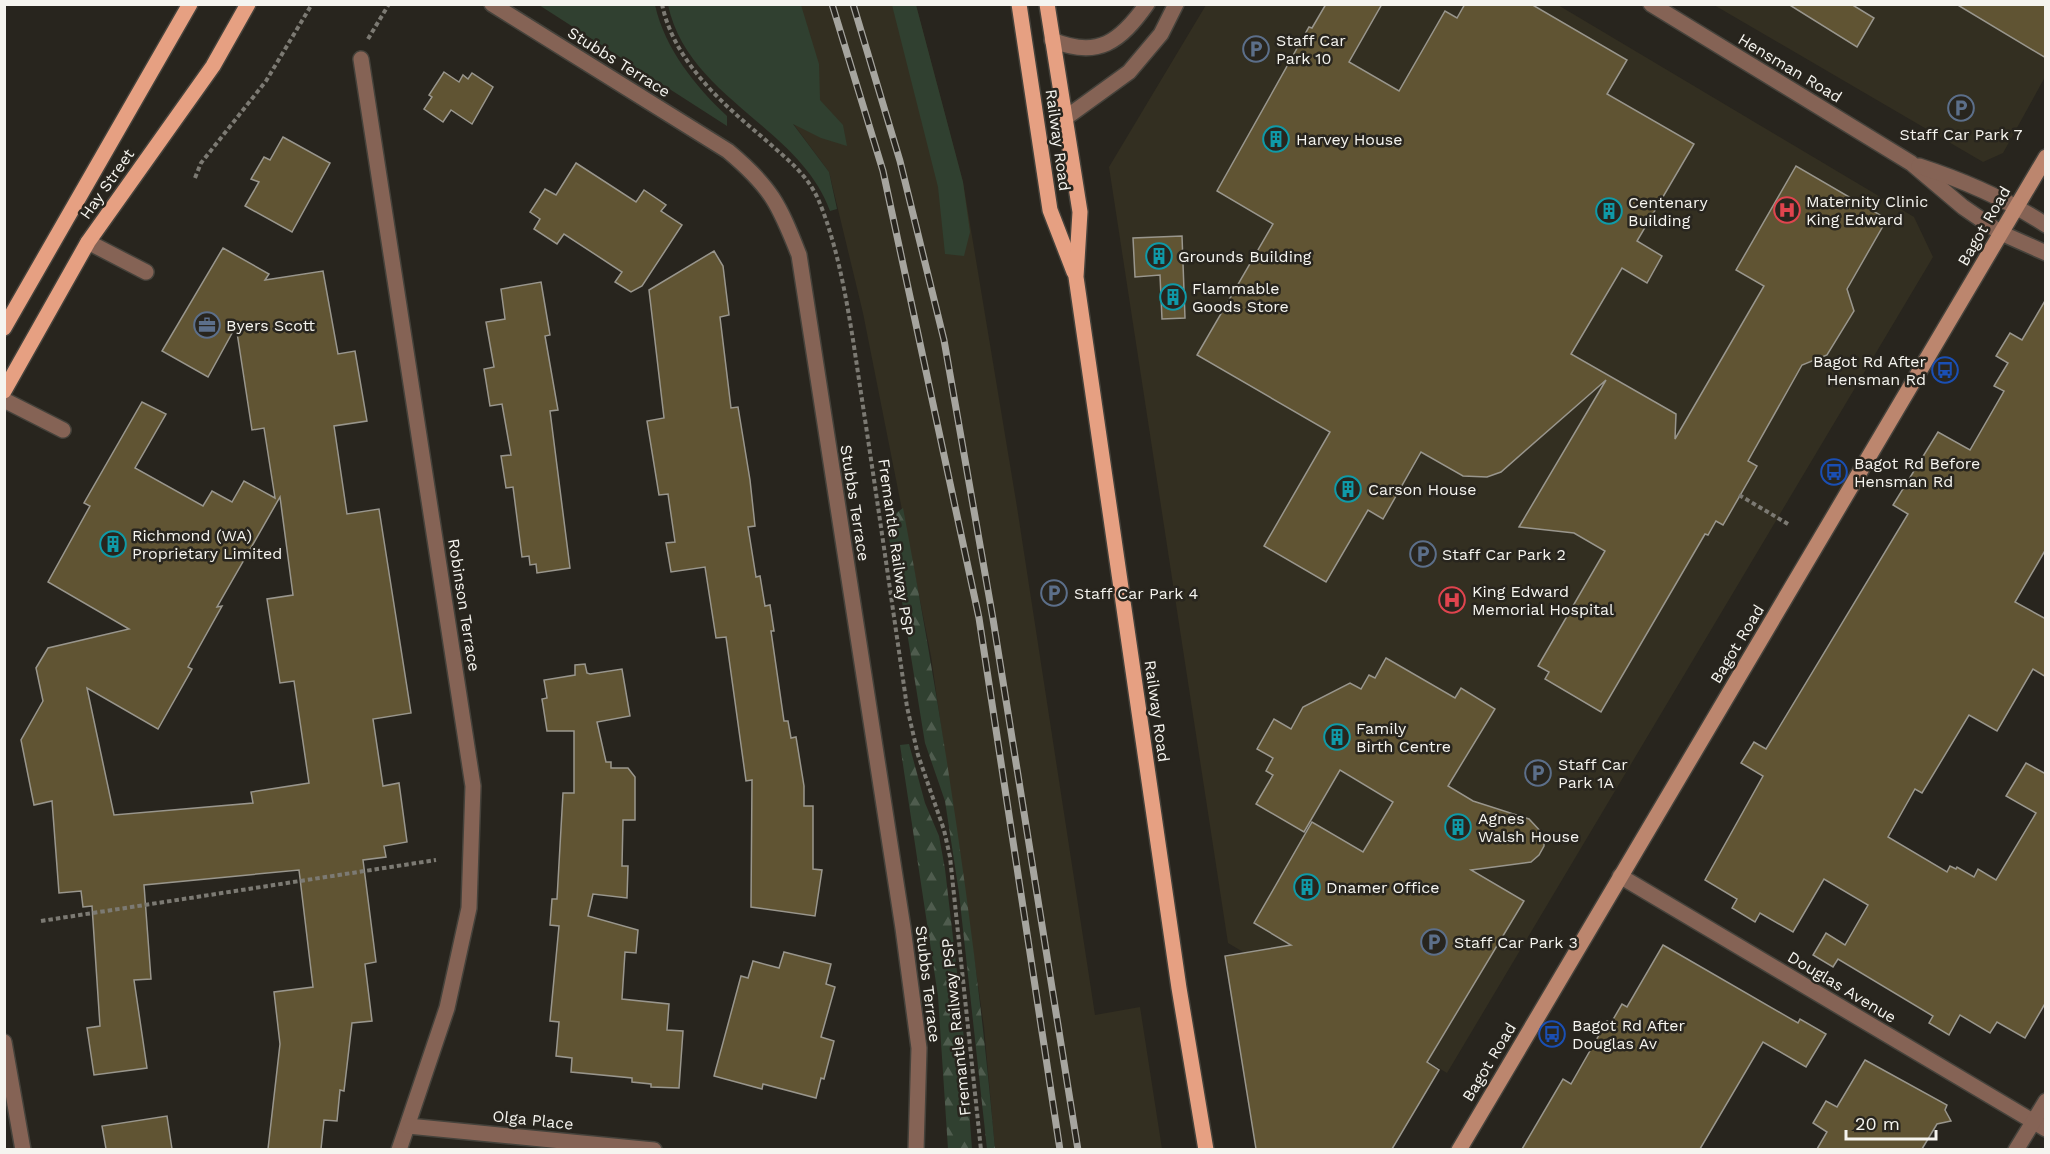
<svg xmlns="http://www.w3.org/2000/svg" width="2050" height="1154" font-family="'Work Sans',sans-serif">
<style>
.built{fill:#332f21}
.grass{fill:#304030}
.forest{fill:url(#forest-firs)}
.building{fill:#605433;stroke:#99968d;stroke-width:1.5;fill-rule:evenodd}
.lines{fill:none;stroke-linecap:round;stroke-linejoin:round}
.service-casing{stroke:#45423b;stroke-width:18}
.minor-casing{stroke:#45423b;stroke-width:18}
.tertiary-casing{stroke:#45423b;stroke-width:18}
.secondary-casing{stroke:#45423b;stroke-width:18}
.primary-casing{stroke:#45423b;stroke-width:18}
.path{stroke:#7c7a73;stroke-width:4;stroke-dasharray:4.5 3;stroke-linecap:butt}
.service{stroke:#856355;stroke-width:15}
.minor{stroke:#856355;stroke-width:15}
.tertiary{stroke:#856355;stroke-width:15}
.secondary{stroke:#bc866e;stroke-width:15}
.primary{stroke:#e6a082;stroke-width:15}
.rail-casing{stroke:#a6a59f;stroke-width:7}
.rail{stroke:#28251e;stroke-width:4.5;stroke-dasharray:14;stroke-linecap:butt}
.labels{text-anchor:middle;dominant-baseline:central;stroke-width:5;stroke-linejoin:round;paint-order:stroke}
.poi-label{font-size:16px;fill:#f5f4ef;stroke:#28251e;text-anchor:start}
.street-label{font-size:16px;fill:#f5f4ef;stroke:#28251e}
</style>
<defs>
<pattern id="forest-firs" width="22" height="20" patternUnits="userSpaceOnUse" patternTransform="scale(1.5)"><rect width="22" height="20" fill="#304030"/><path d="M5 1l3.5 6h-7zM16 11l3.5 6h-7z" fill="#4f5c4e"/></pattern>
</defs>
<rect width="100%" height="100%" fill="#28251e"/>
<!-- built -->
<g class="built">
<polygon points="754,5 916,5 963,182 1017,507 1095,1015 1140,1007 1162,1149 995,1149 984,1027 931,656 863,313 829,172 792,122"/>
<polygon points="1206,5 1558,5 1914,217 1933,257 1447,1073 1228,943 1109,167"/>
<polygon points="1714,5 2045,5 2045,77 2003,153 1983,162"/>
</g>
<!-- grass -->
<g class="grass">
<path d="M539,5h116c10,44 40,81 72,111v10z"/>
<path d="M668,5h133l18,59 1,36 23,25 4,21 -26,-8 -28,-14 36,48 8,37 -7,2c-30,-84 -142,-113 -162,-206z"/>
<polygon points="892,5 916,5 963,182 970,232 964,256 945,254 938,187"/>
</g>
<!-- forest -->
<g class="forest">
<path d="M903,508c40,212 73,427 92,641h-8l-28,-256 -14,-92 -20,-58 -24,-148 -8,-26 -4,-32 3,-21z"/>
<polygon points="909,744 925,803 939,836 945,869 962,1015 972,1149 948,1149 938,996 900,745"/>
</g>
<!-- building -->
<g class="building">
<polygon points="1326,4 1382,4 1349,62 1399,91 1445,11 1457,18 1465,4 1531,4 1627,60 1607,94 1694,144 1637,241 1662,256 1647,283 1622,268 1571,354 1676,414 1675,439 1764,286 1736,270 1796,166 1887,219 1847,289 1854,311 1827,355 1802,365 1748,461 1757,466 1723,525 1716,521 1708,535 1705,534 1601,712 1545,679 1549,672 1538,666 1605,551 1574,533 1519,527 1606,380 1501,472 1487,477 1463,476 1421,452 1383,519 1368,510 1326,582 1264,546 1330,432 1197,355 1273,224 1217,191 1309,27 1312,28"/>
<polygon points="1788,4 1851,4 1874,18 1857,47"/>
<polygon points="1956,4 2046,4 2046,58"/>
<polygon points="444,72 459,82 463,75 468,79 472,73 493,87 472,124 451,110 443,122 424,109 432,97 429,95"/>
<polygon points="283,137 330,163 292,232 245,206 259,182 251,179 264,157 270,160"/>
<polygon points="576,163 636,202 644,190 666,205 661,211 682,225 642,286 631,292 615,282 622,272 564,234 557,244 534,229 540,219 530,212 545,189 556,195"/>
<polygon points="1182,236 1185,318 1162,319 1160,275 1135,277 1133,238"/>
<path d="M223,248l46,26 -4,6 58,-9 15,83 17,-3 12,70 -33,5 13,88 32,-5 32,204 -38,6 10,67 16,-3 8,59 -23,4 2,11 -23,3 13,102 -11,2 7,57 -20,2 -8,68 -4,-1 -3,31 -13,-1 -3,29h-53l12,-105 -6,-52 39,-5 -14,-117 -155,15 7,94 -17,1 13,88 -53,7 -7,-47 13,-2 -8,-120 -9,1 -2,-16 -22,2 -7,-92 -18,4 -13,-65 22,-39 -7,-33 12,-20 81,-19 -81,-47 42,-76 -6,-3 58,-101 24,12 -31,54 68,38 9,-15 20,11 12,-21 31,17 -11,-70 -12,2 -16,-104 -28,51 -46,-26zM280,497l13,98 -26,4 13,84 14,-2 15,102 -58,9 2,11 -139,12 -27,-127 71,41 34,-60 -4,-2 34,-61 -5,1z"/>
<polygon points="714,251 723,266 729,315 720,317 731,408 738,407 750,480 755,526 748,527 756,577 760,576 765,606 770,605 774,631 771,631 784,721 788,721 791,738 796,737 804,786 804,806 813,806 813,869 822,870 815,916 751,907 752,780 746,781 726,637 716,638 705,567 671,572 666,543 675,542 668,494 659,495 647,421 664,418 649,290"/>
<polygon points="541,282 550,335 545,336 558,410 550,411 570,568 537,573 536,564 530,565 529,556 522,557 513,487 506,488 501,456 511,455 502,404 490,406 484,369 494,367 486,322 505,319 501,289"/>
<polygon points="2046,299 2046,549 2015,602 2046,619 2046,677 2033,669 1997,731 1969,715 1922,793 1915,789 1888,837 1947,872 1950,866 1956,869 1957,867 1974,877 1978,869 1996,880 2036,813 2006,796 2026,763 2046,774 2046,1002 2025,1038 1997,1022 1990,1033 1960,1015 1949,1035 1929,1023 1933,1016 1838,959 1833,967 1813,955 1826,933 1845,945 1868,905 1824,879 1793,932 1760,913 1755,922 1732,908 1737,899 1705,880 1763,776 1741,763 1754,742 1766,749 1908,514 1893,505 1938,432 1970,450 2004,391 1994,386 2008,363 1996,356 2010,333 2022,340"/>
<polygon points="1386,658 1455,698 1461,688 1495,709 1448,786 1473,801 1529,819 1544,835 1544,846 1539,855 1531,862 1471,870 1524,901 1427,1062 1439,1070 1392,1149 1256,1149 1225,956 1291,945 1254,923 1312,822 1363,852 1393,802 1340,770 1304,832 1256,804 1273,775 1266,771 1273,758 1257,749 1274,719 1291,729 1303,707 1350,683 1361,689 1369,675 1375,678"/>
<polygon points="585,664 587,673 590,674 622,669 630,716 597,722 606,762 611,762 611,768 628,768 635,777 635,820 623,820 622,866 628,866 627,898 593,894 588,916 638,930 636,953 625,952 622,999 669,1004 667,1030 683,1031 679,1088 651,1087 651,1084 632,1082 632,1078 571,1072 572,1058 556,1056 559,1022 550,1021 559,926 550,925 552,899 557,899 563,793 574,793 574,731 547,731 542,699 547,698 544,680 575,675 575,665"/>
<polygon points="1663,945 1798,1023 1800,1019 1826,1034 1806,1067 1763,1042 1700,1149 1522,1149 1563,1079 1571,1084 1607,1021 1611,1023 1622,1004 1627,1007"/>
<polygon points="784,952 831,964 826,984 835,987 821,1037 834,1041 824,1079 821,1078 816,1098 763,1084 762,1089 714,1076 741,976 748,978 753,961 779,968"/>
<polygon points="1865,1060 1947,1105 1945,1110 1951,1121 1937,1124 1922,1149 1817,1149 1827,1132 1813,1123 1826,1101 1837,1107"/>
<polygon points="167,1116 172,1149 106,1149 102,1126"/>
</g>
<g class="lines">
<!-- service casing -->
<g class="service-casing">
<g id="service">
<polyline points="88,242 146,272"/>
<polyline points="4,400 63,430"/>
</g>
</g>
<!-- minor casing -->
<g class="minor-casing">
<g id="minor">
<polyline points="1651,4 1911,163 1963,207 2001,233 2046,253"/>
<polyline points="361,59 473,786 469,908 447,1008 399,1150"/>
<path d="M1919,166c46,15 86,32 127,59"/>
<polyline points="1620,876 2046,1129"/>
<polyline points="4,1042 23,1150"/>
<polyline points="408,1126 654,1150"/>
<polyline points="2016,1150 2046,1101"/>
</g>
</g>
<!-- tertiary casing -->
<g class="tertiary-casing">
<g id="tertiary">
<path d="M492,4l236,147c43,36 51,53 71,104l104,673 16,120 -3,102"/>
<path d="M1052,40c46,19 68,2 95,-36"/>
<polyline points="1064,119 1129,72 1161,34 1176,4"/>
</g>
</g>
<!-- secondary casing -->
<g class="secondary-casing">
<polyline id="secondary" points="1459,1150 2046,157"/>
</g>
<!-- primary casing -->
<g class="primary-casing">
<g id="primary">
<polyline points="1019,4 1050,210 1074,272"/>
<polyline points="1047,4 1080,212 1076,277 1179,988 1206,1150"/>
<polyline points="4,328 190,4"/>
<polyline points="4,391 88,242 213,66 248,4"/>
</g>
</g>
<!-- path -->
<g class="path">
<path d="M662,4c11,55 58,98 99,132 21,19 45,36 57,63 24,55 34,135 43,194 16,105 31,210 46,314l11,48 26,75 6,27 31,293"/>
<polyline points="368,39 389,4"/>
<polyline points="195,178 201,163 266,81 312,4"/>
<polyline points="1739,495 1788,524"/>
<polyline points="41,921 436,860"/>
</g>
<!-- service -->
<use href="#service" class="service"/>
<!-- minor -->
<use href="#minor" class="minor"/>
<!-- tertiary -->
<use href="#tertiary" class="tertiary"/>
<!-- secondary -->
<use href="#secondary" class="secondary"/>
<!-- primary -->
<use href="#primary" class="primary"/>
<!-- rail casing -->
<g class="rail-casing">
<g id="rail">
<polyline points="832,4 883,171 979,618 1060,1150"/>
<polyline points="853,4 900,161 944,340 993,619 1078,1150"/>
</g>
</g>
<!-- rail -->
<use href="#rail" class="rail"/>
</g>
<!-- icons -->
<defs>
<g id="parking-ring" transform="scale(1.35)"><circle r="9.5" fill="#28251e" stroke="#5c6f8a" stroke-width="1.5"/><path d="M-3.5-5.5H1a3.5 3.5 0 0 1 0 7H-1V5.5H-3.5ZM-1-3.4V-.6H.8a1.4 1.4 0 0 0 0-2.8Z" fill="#5c6f8a"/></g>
<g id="building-ring" transform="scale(1.35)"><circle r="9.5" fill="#28251e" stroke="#0f9aa8" stroke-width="1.5"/><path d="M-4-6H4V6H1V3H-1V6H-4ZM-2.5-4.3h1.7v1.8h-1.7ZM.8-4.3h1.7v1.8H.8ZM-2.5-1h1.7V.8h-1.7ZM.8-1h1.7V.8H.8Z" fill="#0f9aa8"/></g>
<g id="hospital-ring" transform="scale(1.35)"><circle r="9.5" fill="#28251e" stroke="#e0444e" stroke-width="1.5"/><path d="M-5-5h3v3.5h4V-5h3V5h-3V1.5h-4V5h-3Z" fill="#e0444e"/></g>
<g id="office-ring" transform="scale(1.35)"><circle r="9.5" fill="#28251e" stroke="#5c6f8a" stroke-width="1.5"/><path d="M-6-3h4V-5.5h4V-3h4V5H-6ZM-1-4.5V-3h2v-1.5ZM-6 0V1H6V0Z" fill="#5c6f8a"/></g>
<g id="bus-ring" transform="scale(1.35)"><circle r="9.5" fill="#28251e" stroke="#1a4fb4" stroke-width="1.5"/><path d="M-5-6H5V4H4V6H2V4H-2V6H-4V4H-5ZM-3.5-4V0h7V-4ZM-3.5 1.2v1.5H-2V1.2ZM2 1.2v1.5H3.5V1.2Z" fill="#1a4fb4"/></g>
</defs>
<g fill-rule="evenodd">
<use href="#parking-ring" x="1256" y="49"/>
<use href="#parking-ring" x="1961" y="108"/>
<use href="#building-ring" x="1276" y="139"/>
<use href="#hospital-ring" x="1787" y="210"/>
<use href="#building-ring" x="1609" y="211"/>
<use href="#building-ring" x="1159" y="256"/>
<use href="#building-ring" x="1173" y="297"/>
<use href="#office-ring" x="207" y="325"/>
<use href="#bus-ring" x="1945" y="370"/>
<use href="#bus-ring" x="1834" y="472"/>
<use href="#building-ring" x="1348" y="489"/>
<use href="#building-ring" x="113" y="544"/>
<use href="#parking-ring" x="1423" y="554"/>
<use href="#parking-ring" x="1054" y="593"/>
<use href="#hospital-ring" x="1452" y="600"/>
<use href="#building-ring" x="1337" y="737"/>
<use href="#parking-ring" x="1538" y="773"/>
<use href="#building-ring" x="1458" y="827"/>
<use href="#building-ring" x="1307" y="887"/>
<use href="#parking-ring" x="1434" y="942"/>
<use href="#bus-ring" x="1552" y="1034"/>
</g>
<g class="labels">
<!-- poi labels -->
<g class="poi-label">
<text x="1276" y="40">Staff Car<tspan x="1276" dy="18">Park 10</tspan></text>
<text x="1961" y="134" text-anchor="middle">Staff Car Park 7</text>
<text x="1296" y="139">Harvey House</text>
<text x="1806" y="201">Maternity Clinic<tspan x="1806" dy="18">King Edward</tspan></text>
<text x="1628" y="202">Centenary<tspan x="1628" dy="18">Building</tspan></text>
<text x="1178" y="256">Grounds Building</text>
<text x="1192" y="288">Flammable<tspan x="1192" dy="18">Goods Store</tspan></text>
<text x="226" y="325">Byers Scott</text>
<text x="1926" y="361" text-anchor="end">Bagot Rd After<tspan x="1926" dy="18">Hensman Rd</tspan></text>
<text x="1854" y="463">Bagot Rd Before<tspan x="1854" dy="18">Hensman Rd</tspan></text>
<text x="1368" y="489">Carson House</text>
<text x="132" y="535">Richmond (WA)<tspan x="132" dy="18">Proprietary Limited</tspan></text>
<text x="1442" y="554">Staff Car Park 2</text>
<text x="1472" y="591">King Edward<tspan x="1472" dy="18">Memorial Hospital</tspan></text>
<text x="1074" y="593">Staff Car Park 4</text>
<text x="1356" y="728">Family<tspan x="1356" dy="18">Birth Centre</tspan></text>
<text x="1558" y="764">Staff Car<tspan x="1558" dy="18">Park 1A</tspan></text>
<text x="1478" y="818">Agnes<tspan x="1478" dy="18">Walsh House</tspan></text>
<text x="1326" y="887">Dnamer Office</text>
<text x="1454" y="942">Staff Car Park 3</text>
<text x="1572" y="1025">Bagot Rd After<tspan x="1572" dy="18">Douglas Av</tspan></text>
</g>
<!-- street labels -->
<g class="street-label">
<text transform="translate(619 62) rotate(32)">Stubbs Terrace</text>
<text transform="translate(1790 68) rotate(31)">Hensman Road</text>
<text transform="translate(1058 140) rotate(82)">Railway Road</text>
<text transform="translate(107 184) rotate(-55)">Hay Street</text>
<text transform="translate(1984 226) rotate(-60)">Bagot Road</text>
<text transform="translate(855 503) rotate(81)">Stubbs Terrace</text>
<text transform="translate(896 547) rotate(82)">Fremantle Railway PSP</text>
<text transform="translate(464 605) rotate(81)">Robinson Terrace</text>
<text transform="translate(1737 644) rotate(-59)">Bagot Road</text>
<text transform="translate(1157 711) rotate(82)">Railway Road</text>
<text transform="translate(928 984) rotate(83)">Stubbs Terrace</text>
<text transform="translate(1842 987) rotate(31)">Douglas Avenue</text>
<text transform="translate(956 1027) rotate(-96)">Fremantle Railway PSP</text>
<text transform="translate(1489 1062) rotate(-59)">Bagot Road</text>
<text transform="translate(533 1120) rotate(6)">Olga Place</text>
</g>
</g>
<!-- border -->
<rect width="2050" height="1154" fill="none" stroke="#f5f4ef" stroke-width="12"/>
<!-- scale -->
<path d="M1846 1130v9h90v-9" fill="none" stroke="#f5f4ef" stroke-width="3"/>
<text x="1855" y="1130" font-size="18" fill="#f5f4ef" stroke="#28251e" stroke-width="4.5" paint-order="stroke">20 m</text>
</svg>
